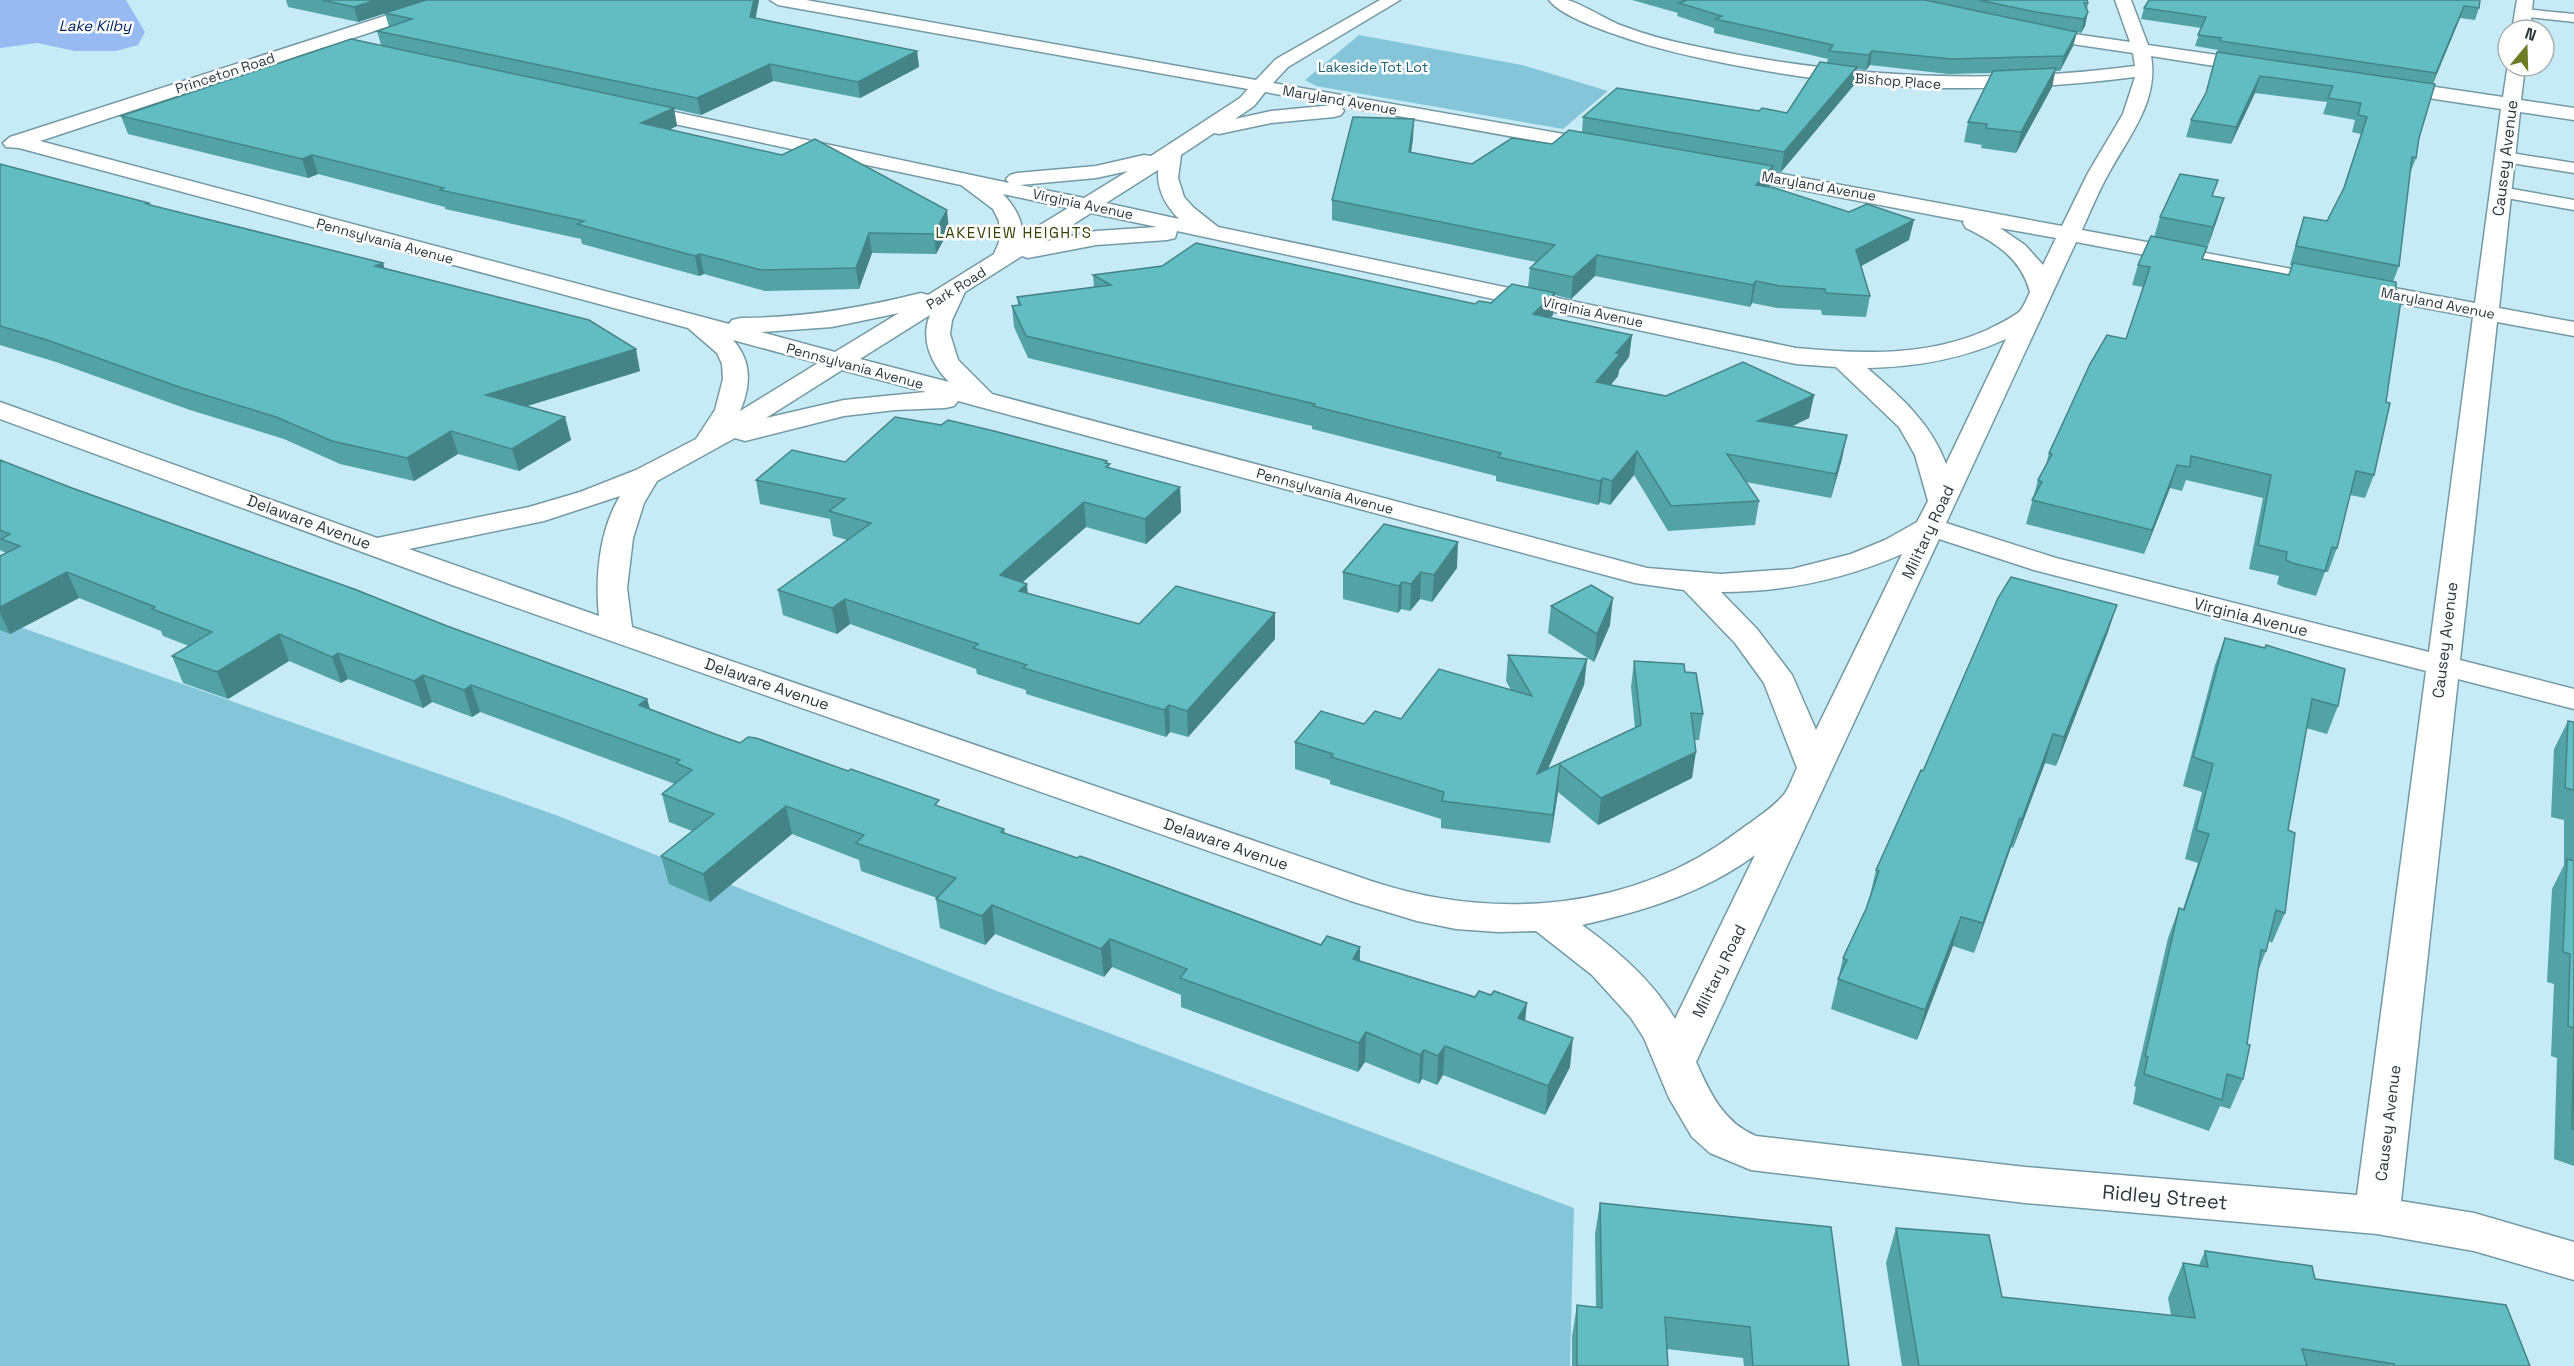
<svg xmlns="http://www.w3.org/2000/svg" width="2574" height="1366" font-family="'Space Grotesk',sans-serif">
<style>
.green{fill:#85c5d9}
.water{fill:#98baf2}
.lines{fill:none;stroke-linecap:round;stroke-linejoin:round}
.lane-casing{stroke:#7599a4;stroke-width:3}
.street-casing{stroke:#7599a4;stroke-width:3}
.lane{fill:#fff;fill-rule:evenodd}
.street{fill:#fff;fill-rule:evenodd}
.wall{fill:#53a3a6}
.shaded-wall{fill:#448487}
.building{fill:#61bdc1;stroke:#448487;stroke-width:1.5}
.labels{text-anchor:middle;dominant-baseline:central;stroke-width:5;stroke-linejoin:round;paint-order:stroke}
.far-park-label{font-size:14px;fill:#1e6172;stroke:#fff}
.far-street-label{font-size:14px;fill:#2a393e;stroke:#fff}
.far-water-label{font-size:15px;font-style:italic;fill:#002462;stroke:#fff}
.far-neighbourhood-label{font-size:15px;letter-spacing:1.5px;fill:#394205;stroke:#fff}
.street-label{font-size:16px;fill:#2a393e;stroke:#fff}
.near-street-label{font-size:20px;fill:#2a393e;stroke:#fff}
</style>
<rect width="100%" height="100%" fill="#c6ebf7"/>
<!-- green -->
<g class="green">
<polygon points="1359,35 1522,65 1608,91 1563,129 1316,86 1305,80"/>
<polygon points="0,620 556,815 997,991 1574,1208 1570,1366 0,1366"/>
</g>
<!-- water -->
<polygon class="water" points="0,0 126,0 145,32 138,45 116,51 75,51 37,43 0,48"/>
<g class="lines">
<!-- lane casing -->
<g class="lane-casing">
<g id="lane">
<polygon points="2523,9 2574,14 2574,22 2518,16 2516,13 2518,10"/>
<polygon points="2505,152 2574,163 2574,173 2499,161 2497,157 2499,153"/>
<polygon points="2501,187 2574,200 2574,210 2495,196 2492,192 2495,188"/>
</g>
</g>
<!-- street casing -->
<g class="street-casing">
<g id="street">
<path d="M434,0h25l-2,4 -113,37 41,9 3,4 -3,4 -6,1 -54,-12 -285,94 689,183 3,-4 9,-2c62,0 120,-10 180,-25l7,2 66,-41 5,-12v-21l-6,-12 -32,-24 -329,-70 -7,-2 -3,-4 3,-4 7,-2 377,80 -3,-4 4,-4 7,-2 79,-7 48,-11 7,1 89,-58 8,-9 -470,-84 -8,-5h36l450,80 20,-21 104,-59h20l-112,67 -15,16 330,58 7,2 3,4 -3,4 -7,2 -338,-61 -11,14 -19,13 36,-8 63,-6 7,2 3,4 -3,4 -7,2 -63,6 -52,11 -5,-1 -33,22 -3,23 6,19 10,11 24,19 578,121c65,6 130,9 191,-18 10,-5 23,-11 32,-18 5,-5 8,-14 11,-20 -9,-34 -34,-49 -64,-64l-3,-5 1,-2 -236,-45 -7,-2 -3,-4 3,-4 7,-2 334,62 26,-53 35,-59 12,-37c-131,17 -261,15 -390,-10 -43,-8 -87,-17 -128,-32 -18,-6 -57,-20 -68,-35 5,0 12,0 18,0 9,1 41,20 53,25 26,10 53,17 79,22 144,31 290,38 436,19l-2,-13 -101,-15 -6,-1 -3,-4 3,-4 6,-1 98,14 -15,-42h16l17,45 111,16 6,2 3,4 -3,4 -6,2 -108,-17c8,44 -21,79 -41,115 -11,19 -19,39 -28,59l393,73 26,-194 -113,-17 -7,-2 -2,-4 2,-4 7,-2 115,17 5,-33 17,2 -4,34 53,8v12l-54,-8 -21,196 75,14v14l-77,-14 -37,338 114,29v20l-116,-30 -57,522 73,12 100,29v38l-100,-29 -97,-17 -352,-31 -274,-33 -41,-17 -18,-16 -23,-39 -25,-60 -13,-20 -39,-43 -56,-44 -38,1 -42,-3 -39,-8 -63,-19 -902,-317 -452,-166v-17l377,136 152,-31 51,-15 56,-22 60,-31 19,-29 8,-31 -1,-15 -5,-11 -29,-25 -669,-180 -13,-1 -3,-4 7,-6zM1158,170c-1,20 7,35 21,49l-73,-16zM1128,171l-44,27 -64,-13 76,-7zM1003,194l65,14 -46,28c1,-17 -8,-30 -19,-42zM1091,213l66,14 -61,4 -49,10zM2000,228l56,10 -13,27 -18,-20zM1177,231l619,133 40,3 63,60 16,28 13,46 -11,21 -32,18 -34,14 -59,15 -71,5 -74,-6 -655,-174 -34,-34 -8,-26 2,-14 13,-28 57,-36 6,2 68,-13 71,-5 8,-2zM2076,242l397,75 -44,335 -373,-94 -110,-35zM899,313l-64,39 -74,-20 71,-5zM930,315c-10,24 1,49 19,67l-89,-23zM2006,339l-60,125c-15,-41 -47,-69 -79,-96 49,-1 95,-9 139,-29zM733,340l85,23 -78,48c11,-25 12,-50 -7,-71zM842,370l84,22 -82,8 -78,18zM958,401l677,182 49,7 51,53 29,40 33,85c-4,8 -7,18 -12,25 -9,13 -36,30 -49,40 -104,78 -242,88 -362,49l-742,-255 -5,-39 6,-50 11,-35 13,-22 78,-43 10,3 99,-25 51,-6 50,-2 9,-2zM620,496c-21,35 -25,81 -21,120l-190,-67 135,-28zM1939,539l95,31 392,101 -69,524 -332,-28 -269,-31c-33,-14 -46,-43 -60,-74zM1902,554l-86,176 -24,-55 -35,-46 -36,-37c63,0 122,-12 181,-38zM1755,855l-80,164c-22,-38 -58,-69 -93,-94 61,-14 122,-32 173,-70z"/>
<polygon points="2517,0 2533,0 2530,30 2512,30"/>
</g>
</g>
<!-- lane -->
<use href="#lane" class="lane"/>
<!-- street -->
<use href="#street" class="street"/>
</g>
<!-- wall -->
<g class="wall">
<polygon points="286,0 759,0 755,18 917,51 919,67 860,98 773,81 701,115 674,109 677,126 670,129 949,230 936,254 872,253 859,289 765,291 704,274 699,276 582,244 581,239 445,209 445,207 318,174 308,178 128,134 121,116 381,45 377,31 389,27 385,13 358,22 288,7"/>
<polygon points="1632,0 1925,0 1937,3 1928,0 2087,0 2088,3 2085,26 2081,33 2077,32 2073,46 2060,71 2055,71 2052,87 2016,153 1981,148 1982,145 1964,142 1968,122 1992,73 1948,74 1870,65 1866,70 1857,69 1854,85 1781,172 1772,171 1770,186 1768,187 1909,240 1861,266 1870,296 1866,317 1822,315 1821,310 1777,308 1752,303 1750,307 1595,276 1571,299 1555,295 1553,315 1550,317 1632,335 1629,357 1619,370 1618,376 1611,385 1666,396 1814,395 1809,418 1791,427 1842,459 1831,498 1746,482 1759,501 1755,525 1668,531 1634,475 1610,505 1600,502 1598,505 1496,481 1496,476 1312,429 1312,426 1028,358 1014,327 1012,306 1018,305 1017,297 1094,287 1093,275 1475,304 1491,303 1528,287 1530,268 1536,262 1332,220 1332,200 1413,138 1411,153 1472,164 1552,144 1582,132 1583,117 1759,111 1787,113 1827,63 1828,59 1714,33 1714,28 1677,16 1678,13"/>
<polygon points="2480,0 2479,8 2475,20 2460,18 2433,84 2419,138 2416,158 2409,176 2399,266 2393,282 2374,475 2365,498 2350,495 2337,548 2328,572 2325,572 2316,596 2283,587 2277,584 2279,576 2249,569 2263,498 2186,480 2182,491 2170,488 2144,554 2026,524 2038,480 2046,465 2049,453 2126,339 2143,287 2132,285 2138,265 2154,237 2160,217 2213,196 2224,198 2217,220 2203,259 2288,275 2292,266 2290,265 2298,235 2304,217 2327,221 2343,189 2361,134 2352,132 2355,120 2323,114 2327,102 2255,93 2231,144 2186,137 2191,120 2206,94 2218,50 2195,46 2201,28 2141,19 2144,8"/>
<polygon points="0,164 149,203 149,205 385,269 640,371 527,406 565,417 571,440 519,471 458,454 414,481 340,464 284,439 190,410 56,362 0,345"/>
<polygon points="0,460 72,488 447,626 647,699 650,709 715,734 940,807 1004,829 1005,833 1321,945 1360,947 1360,961 1525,1020 1570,1067 1545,1115 1443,1075 1437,1085 1422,1079 1419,1084 1365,1062 1358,1072 1181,1007 1181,995 1112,967 1104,977 995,934 985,945 940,928 936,899 937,898 861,871 859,860 792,834 710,902 669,884 661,856 692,831 669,822 662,794 675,784 480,712 472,717 432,702 423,708 348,679 341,683 289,661 228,699 183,683 172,656 189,646 163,636 161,631 79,598 10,634 0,630 0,556 6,553 0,550"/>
<polygon points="1107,461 1110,469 1180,487 1181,512 1146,544 1086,527 1023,582 1028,593 1139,624 1275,639 1188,737 1170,732 1166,737 1026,694 1026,690 977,674 976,669 850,624 837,634 783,615 778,590 847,540 833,536 830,519 760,504 756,480 845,462"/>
<polygon points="1457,568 1432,602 1420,599 1410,611 1401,609 1398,613 1343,599 1343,572"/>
<polygon points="1551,606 1610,625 1594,662 1548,633"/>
<polygon points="2108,632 2056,766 2045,763 2013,848 2011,847 1974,953 1953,946 1917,1040 1831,1009 1843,958 1866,909 1870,900 1869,900 1876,870 1923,771"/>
<polygon points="2225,638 2338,706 2327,734 2306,728 2288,830 2285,913 2272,943 2269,941 2266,951 2258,971 2247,1044 2243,1079 2230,1109 2220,1106 2209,1131 2133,1104 2136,1087 2134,1086 2168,938 2179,908 2183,909 2198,863 2185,859 2202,792 2183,786 2215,665"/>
<polygon points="1508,655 1587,659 1584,685 1548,769 1635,728 1631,687 1634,661 1685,672 1703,714 1699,740 1695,740 1692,778 1598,825 1558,792 1550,843 1441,828 1441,819 1330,784 1330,780 1295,769 1295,742 1364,724 1401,719 1511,690 1506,681"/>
<polygon points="2568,721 2574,722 2574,1166 2554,1159 2557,1058 2551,1056 2554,984 2547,982 2552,889 2564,865 2564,820 2551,817 2554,749"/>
<polygon points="1600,1203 1849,1366 1744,1366 1743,1358 1667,1349 1668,1366 1572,1366 1572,1336 1577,1305 1596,1308 1595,1234"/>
<polygon points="1896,1228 2002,1297 2171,1315 2168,1298 2183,1263 2199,1265 2205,1251 2315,1279 2530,1366 1902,1366 1886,1263"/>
</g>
<!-- shaded-wall -->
<g class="shaded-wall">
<polygon points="376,0 427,0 358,22 354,7"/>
<polygon points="754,0 759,0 753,33 750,17"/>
<polygon points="2464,6 2460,18 2432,85 2436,73"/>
<polygon points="2088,12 2085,26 2081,33 2084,19"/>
<polygon points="2077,32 2073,46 2060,71 2064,56"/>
<polygon points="917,51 919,67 860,98 858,82"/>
<polygon points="1872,51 1870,65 1866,70 1869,55"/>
<polygon points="770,64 773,81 701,115 697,98"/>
<polygon points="1857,67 1854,85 1781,172 1784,152"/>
<polygon points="2056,68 2052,87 2016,153 2021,132"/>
<polygon points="2260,76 2255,93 2231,144 2236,127"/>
<polygon points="674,108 677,126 645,141 641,123"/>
<polygon points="1414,119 1413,138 1408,172 1409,152"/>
<polygon points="312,155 318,174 308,178 302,159"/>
<polygon points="1773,166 1770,186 1753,205 1756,185"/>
<polygon points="2224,198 2217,220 2207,249 2213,227"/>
<polygon points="947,210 949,230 936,254 934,234"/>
<polygon points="1914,220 1909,240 1852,271 1856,250"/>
<polygon points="869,233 872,253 859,289 856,268"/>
<polygon points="700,254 704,274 699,276 695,256"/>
<polygon points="1597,255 1595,276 1571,299 1573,277"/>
<polygon points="383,263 389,283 375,266"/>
<polygon points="1756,281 1752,303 1750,307 1753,285"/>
<polygon points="1555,293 1553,315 1531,336 1533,314"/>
<polygon points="1632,335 1629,357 1619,370 1618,376 1594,404 1596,382 1616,353"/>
<polygon points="636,349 640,371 492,417 486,395"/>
<polygon points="1814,395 1809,418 1754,444 1758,421"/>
<polygon points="565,417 571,440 519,471 512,449"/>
<polygon points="451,431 458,454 414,481 407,458"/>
<polygon points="1847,435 1842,459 1831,498 1836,474"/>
<polygon points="1637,451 1634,475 1610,505 1612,481"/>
<polygon points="2177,465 2170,488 2144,554 2152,530"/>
<polygon points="1603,478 1600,502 1598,505 1600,481"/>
<polygon points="1180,487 1181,512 1146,544 1145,519"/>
<polygon points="1084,502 1086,527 1002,600 1000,575"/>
<polygon points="1458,542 1457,568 1432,602 1434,575"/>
<polygon points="67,572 79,598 10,634 0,613 0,607"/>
<polygon points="1421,572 1420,599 1410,611 1411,584"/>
<polygon points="1402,582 1401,609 1398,613 1399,586"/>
<polygon points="1027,584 1029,609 1019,591"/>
<polygon points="1613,598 1610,625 1594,662 1597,634"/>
<polygon points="845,599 850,624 837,634 832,608"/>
<polygon points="2117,605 2108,632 2056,766 2064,737"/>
<polygon points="1275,613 1275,639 1188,737 1187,711"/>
<polygon points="279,634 289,661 228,699 217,672"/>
<polygon points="338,653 348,679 341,683 332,657"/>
<polygon points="1587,659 1584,685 1534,801 1537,774"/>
<polygon points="423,675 432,702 423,708 414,681"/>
<polygon points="471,685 480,712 472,717 464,690"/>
<polygon points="647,699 654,726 639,705"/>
<polygon points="1169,705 1170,732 1166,737 1164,710"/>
<polygon points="2053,734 2045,763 2013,848 2022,819"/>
<polygon points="1696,752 1692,778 1598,825 1601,798"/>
<polygon points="1560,765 1558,792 1550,843 1553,815"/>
<polygon points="786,806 792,834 710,902 703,874"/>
<polygon points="2020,818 2011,847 1974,953 1983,923"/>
<polygon points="992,905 995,934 985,945 982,916"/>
<polygon points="1961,917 1953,946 1917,1040 1925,1010"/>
<polygon points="1110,939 1112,967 1104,977 1101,949"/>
<polygon points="1360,947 1359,976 1353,959"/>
<polygon points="1527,1003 1524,1032 1518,1018"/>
<polygon points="1366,1032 1365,1062 1358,1072 1359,1043"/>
<polygon points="1573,1038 1570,1067 1545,1115 1548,1086"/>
<polygon points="1445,1046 1443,1075 1437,1085 1438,1056"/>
<polygon points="1424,1050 1422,1079 1419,1084 1420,1055"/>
</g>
<!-- building -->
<g class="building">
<polygon points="322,0 376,0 354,7"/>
<polygon points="426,0 754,0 750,17 917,51 858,82 770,64 697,98 377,31 412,19 385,13"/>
<polygon points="1682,0 1925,0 2077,32 2064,56 1951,59 1872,51 1869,55 1829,51 1833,45 1715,19 1722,16 1679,3 1685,1"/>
<polygon points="1979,0 2087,0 2088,3 2084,3 2088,12 2084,19 2035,12"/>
<polygon points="2149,0 2480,0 2479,8 2464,6 2436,73 2220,41 2221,38 2198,35 2206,17 2144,8"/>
<polygon points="351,39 674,108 641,123 782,155 815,139 947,210 934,234 869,233 856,268 761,270 700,254 695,256 577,224 584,221 440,190 444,188 312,155 302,159 121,116"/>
<polygon points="2217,52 2435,84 2419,138 2416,158 2412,157 2399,266 2296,246 2304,217 2327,221 2344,188 2367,117 2358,115 2361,103 2328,98 2333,86 2260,76 2236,127 2191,120 2206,93"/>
<polygon points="1820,62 1857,67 1784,152 1583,117 1617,88 1759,111 1762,108 1787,113"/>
<polygon points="2056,68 2021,132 1986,128 1987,124 1968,122 1993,71"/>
<polygon points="1353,117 1414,119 1409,152 1472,164 1512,138 1552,144 1569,130 1773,166 1756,185 1775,188 1849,212 1867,204 1914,220 1856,250 1870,296 1826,293 1825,289 1780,286 1756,281 1753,285 1597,255 1573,277 1530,268 1555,245 1332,200"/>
<polygon points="0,164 149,203 146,204 383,263 375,266 589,320 636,349 486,395 565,417 512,449 451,431 407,458 332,441 276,417 182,388 47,340 0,326"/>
<polygon points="2180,174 2218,180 2212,196 2224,198 2213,227 2160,217"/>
<polygon points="2151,236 2207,247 2202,259 2289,275 2293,263 2396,282 2396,299 2401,300 2386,402 2390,403 2374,475 2356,471 2337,548 2332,547 2325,571 2292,563 2286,560 2287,552 2258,545 2271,475 2191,456 2190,467 2177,465 2152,530 2032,500 2042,482 2038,480 2052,454 2049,453 2090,364 2107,335 2126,339 2150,267 2138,265"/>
<polygon points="1196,243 1475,304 1479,301 1491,303 1512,284 1555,293 1533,314 1632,335 1616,353 1620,354 1596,382 1666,396 1743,362 1814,395 1758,421 1847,435 1836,474 1727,454 1759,501 1671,506 1637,451 1612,481 1603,478 1600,481 1498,457 1501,453 1313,406 1315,404 1026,336 1012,306 1021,305 1017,297 1111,285 1093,275 1162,266"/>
<polygon points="895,417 941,425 948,420 994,431 1107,461 1105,463 1110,464 1106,467 1180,487 1145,519 1084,502 1000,575 1027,584 1019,591 1139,624 1176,586 1275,613 1187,711 1169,705 1164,710 1023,668 1027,665 973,648 978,644 845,599 832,608 778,590 871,523 829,511 845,499 756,480 792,450 845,462"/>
<polygon points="0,460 72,488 354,589 447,626 647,699 639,705 715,734 740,743 748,737 756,738 848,771 851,769 939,800 935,805 1004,829 1001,832 1077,858 1080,856 1108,866 1321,945 1327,936 1360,947 1353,959 1475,997 1479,991 1491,995 1494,991 1527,1003 1518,1018 1573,1038 1548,1086 1445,1046 1438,1056 1424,1050 1420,1055 1366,1032 1359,1043 1180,978 1187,969 1110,939 1101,949 992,905 982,916 936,899 956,878 856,843 864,835 786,806 703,874 661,856 714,814 662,794 692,770 676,763 680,760 471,685 464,690 423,675 414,681 338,653 332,657 279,634 217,672 172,656 212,632 152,609 155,607 67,572 0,607 0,556 20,546 1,539 10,534 0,530"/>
<polygon points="1384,524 1458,542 1434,575 1421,572 1411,584 1402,582 1399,586 1343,572"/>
<polygon points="2011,577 2117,605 2064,737 2053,734 2022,819 2020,818 1983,923 1961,917 1925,1010 1838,979 1847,960 1843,958 1866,909 1879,871 1876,870 1921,770 1923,771 1998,598"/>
<polygon points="1591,585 1613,598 1597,634 1551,606"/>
<polygon points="2225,638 2265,648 2266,645 2345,669 2338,706 2312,699 2288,830 2295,833 2285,913 2276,910 2266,951 2261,950 2247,1044 2250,1045 2243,1079 2227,1074 2222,1100 2144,1074 2148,1057 2145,1056 2179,908 2184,910 2209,834 2196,830 2213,764 2193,757"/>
<polygon points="1508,655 1587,659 1537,774 1641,725 1634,661 1684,664 1685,672 1696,673 1703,714 1691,713 1696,752 1601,798 1560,765 1553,815 1442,801 1444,792 1331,757 1333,754 1295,742 1321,711 1364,724 1375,711 1401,719 1439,669 1532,696"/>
<polygon points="2568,721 2574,722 2574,790 2565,788"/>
<polygon points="2567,859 2574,861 2574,1129 2572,1129 2574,1028 2568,1026 2570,954 2563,952"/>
<polygon points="1600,1203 1831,1227 1849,1366 1753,1366 1750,1327 1665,1317 1668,1366 1577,1366 1577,1305 1602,1308"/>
<polygon points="1896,1228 1989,1235 2002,1297 2195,1318 2183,1263 2208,1267 2205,1251 2312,1266 2315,1279 2506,1305 2530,1366 2395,1366 2394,1364 2302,1349 2307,1366 1919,1366"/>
</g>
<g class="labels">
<!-- far-park labels -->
<g class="far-park-label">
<text x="1373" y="67">Lakeside Tot Lot</text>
</g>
<!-- far-street labels -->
<g class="far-street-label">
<text transform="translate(225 73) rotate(-18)">Princeton Road</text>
<text transform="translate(1898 81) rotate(4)">Bishop Place</text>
<text transform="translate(1340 100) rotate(10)">Maryland Avenue</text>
<text transform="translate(1819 186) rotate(10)">Maryland Avenue</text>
<text transform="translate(1083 204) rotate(12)">Virginia Avenue</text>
<text transform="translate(385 241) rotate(15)">Pennsylvania Avenue</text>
<text transform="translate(956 288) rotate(-32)">Park Road</text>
<text transform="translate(2438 303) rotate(11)">Maryland Avenue</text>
<text transform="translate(1593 312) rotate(12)">Virginia Avenue</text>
<text transform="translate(855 366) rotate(15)">Pennsylvania Avenue</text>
<text transform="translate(1325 491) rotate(15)">Pennsylvania Avenue</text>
</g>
<!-- far-water labels -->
<g class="far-water-label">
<text x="95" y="25">Lake Kilby</text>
</g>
<!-- far-neighbourhood labels -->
<g class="far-neighbourhood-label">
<text x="1014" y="232">LAKEVIEW HEIGHTS</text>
</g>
<!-- street labels -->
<g class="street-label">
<text transform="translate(2505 158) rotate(-83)">Causey Avenue</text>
<text transform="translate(309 522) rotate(20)">Delaware Avenue</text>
<text transform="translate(1928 532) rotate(-65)">Military Road</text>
<text transform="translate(2251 617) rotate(14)">Virginia Avenue</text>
<text transform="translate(2445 640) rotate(-83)">Causey Avenue</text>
<text transform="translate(767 684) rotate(19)">Delaware Avenue</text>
<text transform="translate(1226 844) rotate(19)">Delaware Avenue</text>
<text transform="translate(1719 971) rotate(-64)">Military Road</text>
<text transform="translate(2388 1123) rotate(-83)">Causey Avenue</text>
</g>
<!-- near-street labels -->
<g class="near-street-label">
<text transform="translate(2165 1197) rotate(5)">Ridley Street</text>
</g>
</g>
<!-- north arrow -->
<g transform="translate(2526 48) rotate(19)"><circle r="28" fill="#ffffff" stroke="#aab0b2" stroke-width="1.5"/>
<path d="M0-4.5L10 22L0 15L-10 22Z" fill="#6e7c29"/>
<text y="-9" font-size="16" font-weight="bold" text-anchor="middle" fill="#2a393e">N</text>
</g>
</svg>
